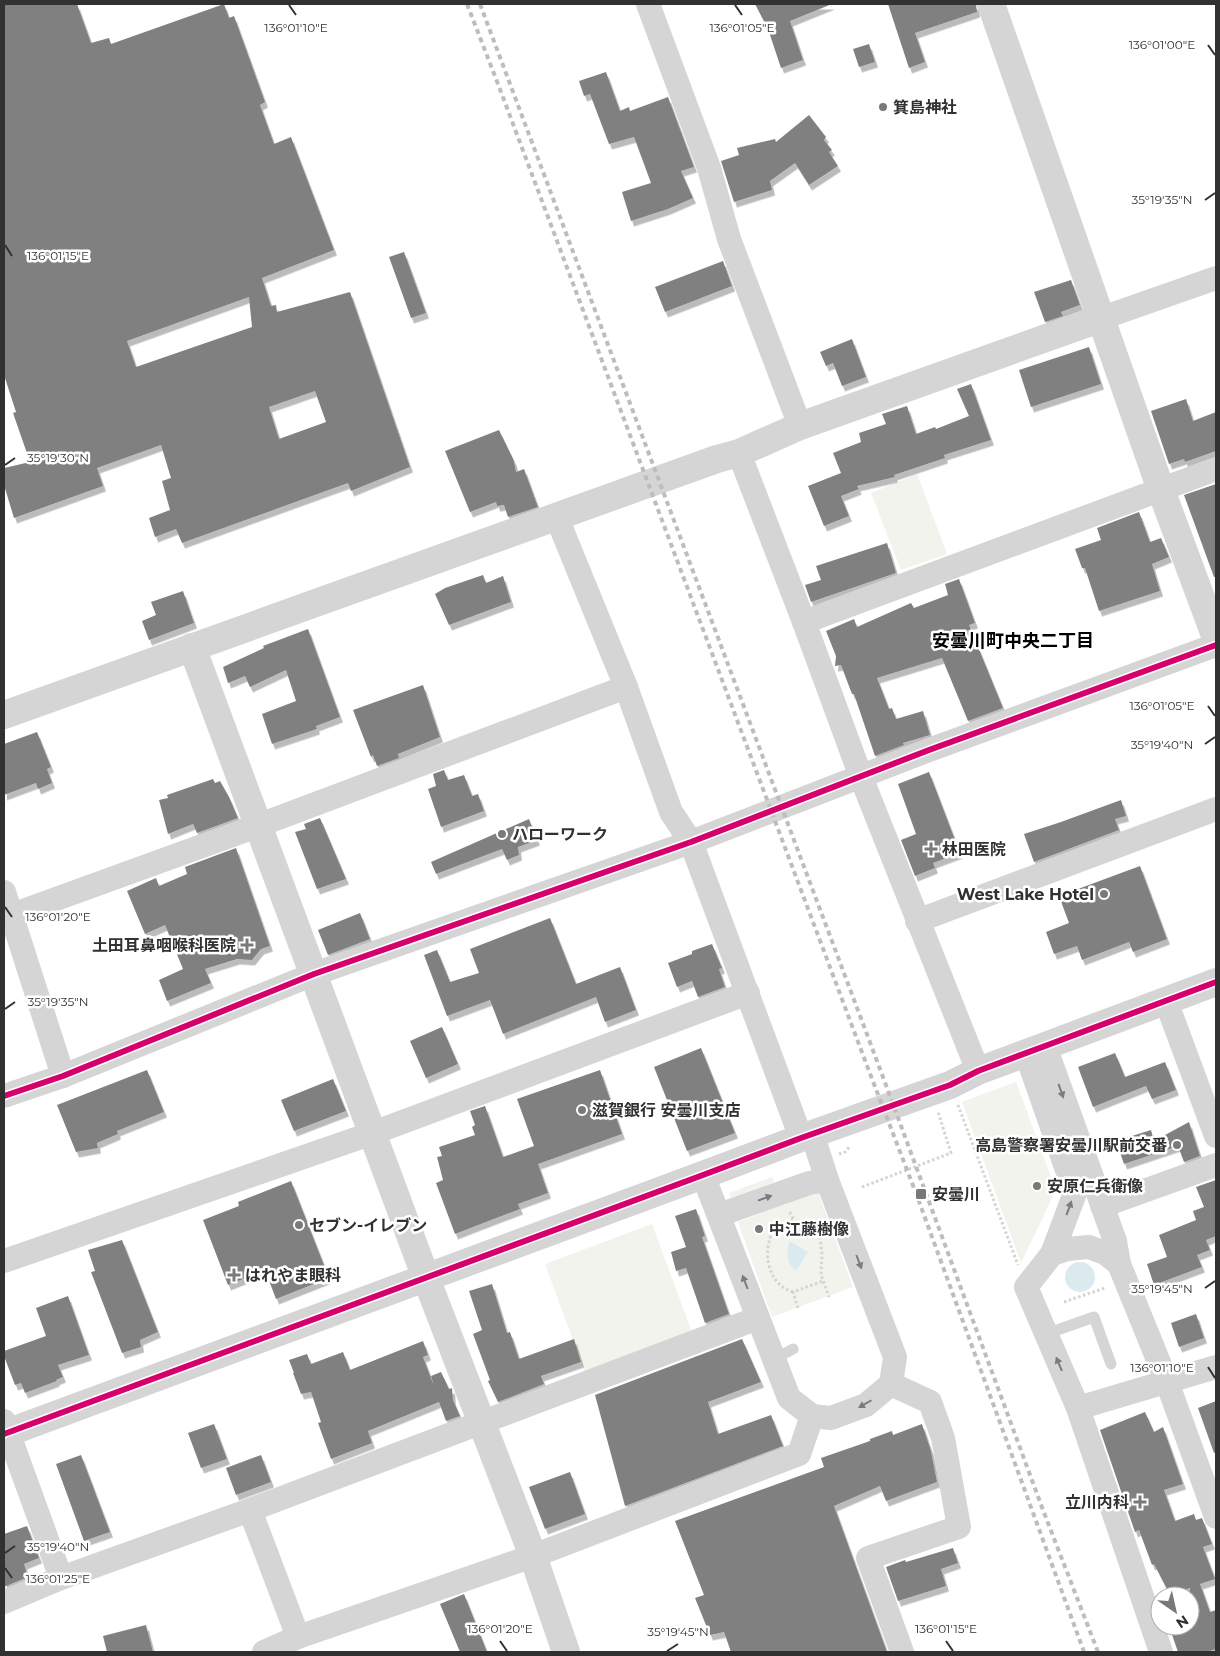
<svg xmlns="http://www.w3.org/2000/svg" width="1220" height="1656" font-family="Montserrat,'Noto Sans JP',sans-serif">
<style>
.green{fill:#f1f3ec}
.water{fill:#dbeaef}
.building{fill:#808080;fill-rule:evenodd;filter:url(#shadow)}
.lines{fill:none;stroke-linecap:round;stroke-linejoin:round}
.path{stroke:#d4d4d4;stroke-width:3;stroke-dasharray:2.5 2.5;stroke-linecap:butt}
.service{stroke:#d5d5d5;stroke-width:11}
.minor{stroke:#d5d5d5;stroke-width:24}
.tertiary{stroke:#d5d5d5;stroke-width:28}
.rail{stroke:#bdbdbd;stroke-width:4;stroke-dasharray:5 4;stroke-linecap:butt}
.cycleway-casing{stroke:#fff;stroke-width:9}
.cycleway{stroke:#d6006c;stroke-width:6}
.oneway{fill:#7b7b7b}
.ticks{fill:none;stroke:#313131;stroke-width:2}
.poi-dot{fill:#797979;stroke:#fff;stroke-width:2}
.labels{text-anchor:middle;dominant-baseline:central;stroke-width:5;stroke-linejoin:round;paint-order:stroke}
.poi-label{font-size:16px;font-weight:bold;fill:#313131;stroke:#fff;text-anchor:start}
.neighbourhood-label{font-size:18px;font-weight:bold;fill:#000;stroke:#fff}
.ticks-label{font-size:12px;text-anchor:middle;fill:#313131;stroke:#fff;stroke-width:5;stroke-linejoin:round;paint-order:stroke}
</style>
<defs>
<filter id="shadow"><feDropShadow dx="3" dy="5.5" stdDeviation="0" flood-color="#0004"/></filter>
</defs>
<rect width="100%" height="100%" fill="#fff"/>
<!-- green -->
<g class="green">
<polygon points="917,474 947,554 901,570 871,493"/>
<polygon points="1016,1082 1056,1190 1021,1263 962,1102"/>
<polygon points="772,1177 774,1182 731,1198 729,1193"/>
<polygon points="818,1192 853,1287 772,1317 738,1222"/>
<polygon points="652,1224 693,1335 586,1375 545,1264"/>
</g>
<!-- water -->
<g class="water">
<path d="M790,1241l18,11 -12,19c-9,-8 -11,-18 -6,-30z"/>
<circle cx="1080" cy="1277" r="15"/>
</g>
<!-- building -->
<g class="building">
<path d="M4,4h73l14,39 18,-5 2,6 113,-40 5,14 5,-2 31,86 -5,3 14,39 17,-7 43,113 -72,28 9,28 5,-1 1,7 73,-20 60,175 -59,24 -3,-8 -166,60 -6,-14 -21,8 -6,-19 21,-8 -8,-29 9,-3 -10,-33 -64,23 6,18 -89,32 -10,-33v-17l26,-6 -17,-49 3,-1 -12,-37zM249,297l3,30 -116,40 -9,-26zM315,391l11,31 -47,17 -10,-32z"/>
<polygon points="755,4 832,4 790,21 803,60 781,68 768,29"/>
<polygon points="888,4 976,4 977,12 915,33 925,62 909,68"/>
<polygon points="869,44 875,62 859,67 853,49"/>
<polygon points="606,72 620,111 629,107 630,111 668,97 694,167 681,171 693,198 668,209 631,221 622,192 651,183 634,137 609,144 590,94 584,96 579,81"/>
<polygon points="809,115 826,137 824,140 832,150 829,152 838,166 809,185 795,163 770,181 772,190 734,202 721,161 739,155 737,148 775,139 776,142"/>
<polygon points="404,252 426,313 411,318 389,257"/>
<polygon points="723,261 732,286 665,312 655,287"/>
<polygon points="1071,280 1080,305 1061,312 1063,316 1045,322 1034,292"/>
<polygon points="852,339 866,377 842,386 833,363 826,366 820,352"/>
<polygon points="1089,347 1101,384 1031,407 1019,370"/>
<polygon points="971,384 991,440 944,455 945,458 894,475 895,477 857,486 859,489 841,496 849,516 824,526 808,486 841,473 833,453 861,442 859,433 886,424 882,414 907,406 916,434 935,427 936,429 969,416 957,389"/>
<polygon points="1186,399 1193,421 1216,412 1216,451 1185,462 1184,459 1169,464 1151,411"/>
<polygon points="499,430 514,461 516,472 524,469 538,507 508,517 504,505 497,506 496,502 470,512 445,451"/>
<polygon points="1216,484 1216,577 1214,577 1184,495"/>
<polygon points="1139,512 1150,542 1161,538 1169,557 1152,564 1160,591 1099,611 1085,568 1082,568 1075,549 1101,540 1097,528"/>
<polygon points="887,543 896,573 811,602 805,585 821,580 816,566"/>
<polygon points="483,575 486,583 503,576 511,602 449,625 435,594 445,588"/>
<polygon points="959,579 975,623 969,625 1003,708 968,721 942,658 877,678 889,709 892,708 896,719 923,711 930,735 903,743 904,745 875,756 854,694 852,694 841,665 835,666 836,656 826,631 854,619 857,627 911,603 914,608 948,595 945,584"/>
<polygon points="183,591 194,623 149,640 142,621 156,615 151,602"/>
<polygon points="308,629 340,717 316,726 317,729 272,744 262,714 296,701 286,670 250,687 245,676 228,683 223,667 264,648 263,646"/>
<polygon points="423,685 440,737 398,754 399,758 377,766 373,755 371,757 353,710"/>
<polygon points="37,732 51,767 47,769 52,783 38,789 36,783 4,795 4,744"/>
<polygon points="444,770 448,780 464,775 472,796 478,794 484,811 441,827 428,789 436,786 433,774"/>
<polygon points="929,772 960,853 933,863 935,868 915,876 901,840 916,834 898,784"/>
<polygon points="213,779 215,783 220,781 229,797 238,818 197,833 193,824 168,834 159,800 168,798 167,795"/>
<polygon points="1121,800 1126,816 1115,819 1119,830 1034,862 1024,834 1061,822"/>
<polygon points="320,818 346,879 317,889 295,832 306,829 304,824"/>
<polygon points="529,819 537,840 518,847 519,855 507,860 502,849 436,874 431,862"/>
<polygon points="236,848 270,946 261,949 252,960 237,959 205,969 211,983 167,1001 159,980 183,969 165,925 145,934 127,891 156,878 159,886 187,874 185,867"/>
<polygon points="1140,866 1167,939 1133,952 1129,942 1082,960 1077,946 1054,954 1046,932 1069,923 1059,896"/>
<polygon points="360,913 370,939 328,955 318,930"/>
<polygon points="550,918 576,984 620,967 636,1010 605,1022 596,997 503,1034 490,1000 447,1016 424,955 437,950 450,982 479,973 470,949"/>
<polygon points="712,944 722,968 719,969 725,987 698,997 692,981 677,987 668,963 692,954 692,951"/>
<polygon points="442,1027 458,1064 426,1078 410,1041"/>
<polygon points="701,1048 735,1133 687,1151 654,1067"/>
<polygon points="1115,1053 1125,1077 1165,1062 1176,1090 1152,1099 1146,1086 1093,1107 1078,1067"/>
<polygon points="147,1070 164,1112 117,1131 118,1134 97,1143 98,1148 76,1152 57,1105"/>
<polygon points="600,1070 622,1134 538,1164 548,1193 518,1204 520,1209 455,1234 436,1183 443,1180 437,1157 442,1156 439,1147 475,1135 472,1127 475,1125 470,1111 485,1106 503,1157 534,1146 517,1099"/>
<polygon points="333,1079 346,1111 294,1131 281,1100"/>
<polygon points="1189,1122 1200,1156 1184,1162 1178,1146 1124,1164 1116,1141 1151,1130 1154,1141"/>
<polygon points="1216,1180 1216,1236 1206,1240 1210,1250 1197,1255 1202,1267 1154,1285 1147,1264 1167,1257 1159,1235 1196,1220 1193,1211 1204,1207 1196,1187"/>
<polygon points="291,1181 329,1278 276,1299 265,1270 228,1285 203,1220 239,1206 238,1202"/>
<polygon points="696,1209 705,1236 702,1237 729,1314 705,1323 686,1268 676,1271 671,1252 686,1247 675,1216"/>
<polygon points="122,1240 158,1332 140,1340 141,1347 122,1353 91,1272 95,1271 88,1250"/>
<polygon points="492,1284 507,1333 510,1332 519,1359 574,1339 581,1362 541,1376 544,1384 498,1402 488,1381 490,1380 473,1334 482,1330 469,1291"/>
<polygon points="68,1296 89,1355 58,1365 63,1377 56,1380 57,1381 25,1393 21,1383 15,1385 4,1356 4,1351 46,1336 36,1308"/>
<polygon points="1196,1314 1204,1338 1179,1347 1171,1323"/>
<polygon points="742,1339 761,1382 708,1402 718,1434 771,1415 783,1446 625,1506 595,1395"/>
<polygon points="423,1341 428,1355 423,1357 434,1386 431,1376 441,1372 449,1389 452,1388 453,1400 460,1416 446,1421 439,1402 368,1431 372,1443 331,1459 318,1423 321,1422 311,1392 301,1394 293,1373 294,1373 289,1360 307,1354 311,1364 343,1352 350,1370"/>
<polygon points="1216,1401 1216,1452 1214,1453 1198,1408"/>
<polygon points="1145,1412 1154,1432 1163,1427 1183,1484 1164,1490 1175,1521 1194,1514 1196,1520 1202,1518 1212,1544 1203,1547 1215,1579 1200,1584 1210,1612 1216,1610 1216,1649 1207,1652 1178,1652 1169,1626 1190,1626 1190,1588 1170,1595 1154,1564 1152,1565 1139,1530 1135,1532 1100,1430"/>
<polygon points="214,1424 227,1459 201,1468 188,1433"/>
<polygon points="922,1424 931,1451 937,1482 886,1501 880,1486 834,1506 887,1652 731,1652 724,1632 710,1635 695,1598 704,1595 675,1521 824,1467 821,1458 870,1441 870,1439 892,1431 893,1435"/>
<polygon points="81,1455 110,1532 84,1541 56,1464"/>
<polygon points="261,1455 271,1482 236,1495 226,1468"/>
<polygon points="570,1472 585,1514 545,1529 529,1487"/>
<polygon points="27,1526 39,1558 24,1564 28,1577 4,1587 4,1534"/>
<polygon points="953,1548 958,1563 941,1569 946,1586 898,1601 886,1567 905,1560 906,1562"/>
<polygon points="464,1594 487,1652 460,1652 440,1604"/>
<polygon points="146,1625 153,1652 107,1652 103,1636"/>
</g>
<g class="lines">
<!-- path -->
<g class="path">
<polyline points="958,1105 1018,1265"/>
<polyline points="839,1154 845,1152 850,1146"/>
<polyline points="862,1187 951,1153 938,1112"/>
<path d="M790,1212c4,13 18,19 30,25l2,17 -1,21 8,22"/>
<path d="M793,1292c-21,-6 -29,-30 -24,-50 1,-6 4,-11 6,-16l18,-6"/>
<polyline points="1064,1302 1105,1288"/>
<polyline points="798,1308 793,1292 823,1281"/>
</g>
<!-- service -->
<g class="service">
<polyline points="1046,1334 1094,1317 1111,1364"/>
<polyline points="774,1359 793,1349"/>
</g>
<!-- minor -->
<g class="minor">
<polyline points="648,4 709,168 729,239 800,426"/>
<polyline points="1102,318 1216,278"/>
<polyline points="739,453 804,622 861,777 978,1071"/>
<polyline points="557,518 626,687 671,812 691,842 801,1138"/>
<polyline points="804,622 1216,469"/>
<polyline points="4,892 63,1076"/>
<polyline points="12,915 257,826 626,687"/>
<polyline points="917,921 1216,809"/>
<polyline points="1166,1001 1216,1136"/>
<polyline points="1045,1046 1115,1241 1119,1264 1167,1382 1216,1517"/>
<polyline points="1026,1053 1075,1193 1052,1254"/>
<polyline points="4,1096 63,1076 314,974 691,842 929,750 1216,645"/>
<polyline points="703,1175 789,1398 812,1416 831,1418 866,1405 891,1384 895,1357 827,1180 812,1133"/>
<polyline points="1102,1206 1216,1165"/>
<polyline points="719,1215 809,1183 827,1180"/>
<polyline points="4,1261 373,1133 748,993"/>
<polyline points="1119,1264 1105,1253 1089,1247 1067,1249 1052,1254 1026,1287 1078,1408 1161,1652"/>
<polyline points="891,1384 930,1402 943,1438 959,1527 868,1558 902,1652"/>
<polyline points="1078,1408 1216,1367"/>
<polyline points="4,1421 61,1578"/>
<polyline points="250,1510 298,1637"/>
<polyline points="4,1602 61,1578 250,1510 758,1318"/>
<polyline points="264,1652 298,1637 533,1556 799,1454 812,1416"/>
</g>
<!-- tertiary -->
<g class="tertiary">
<polyline points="991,4 1161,490 1216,638"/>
<polyline points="192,647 426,1278 533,1556 566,1652"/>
<polyline points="4,715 717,459 739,453 800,426 1102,318"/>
<polyline points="4,1434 703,1175 801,1138 950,1085 978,1071 1045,1046 1216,982"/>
</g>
<!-- rail -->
<g class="rail">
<polyline points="467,4 498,84 869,1071 917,1196 1084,1652"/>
<polyline points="480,4 880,1069 1043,1510 1098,1652"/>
</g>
<!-- cycleway casing -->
<g class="cycleway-casing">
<g id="cycleway">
<polyline points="4,1096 63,1076 314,974 691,842 929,750 1216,645"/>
<polyline points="4,1434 703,1175 801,1138 950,1085 978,1071 1045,1046 1216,982"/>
</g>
</g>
<!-- cycleway -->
<use href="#cycleway" class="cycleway"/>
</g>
<!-- one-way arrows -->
<defs><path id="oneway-solid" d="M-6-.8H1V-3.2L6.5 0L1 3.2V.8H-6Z" transform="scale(1.25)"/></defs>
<g class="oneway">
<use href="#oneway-solid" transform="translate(1061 1091) rotate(70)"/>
<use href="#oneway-solid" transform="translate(765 1198) rotate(-20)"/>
<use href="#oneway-solid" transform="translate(1069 1208) rotate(-70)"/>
<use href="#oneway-solid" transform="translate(859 1262) rotate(69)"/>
<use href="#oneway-solid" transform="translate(745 1282) rotate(-111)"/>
<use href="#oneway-solid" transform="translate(1059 1364) rotate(-113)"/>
<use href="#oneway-solid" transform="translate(865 1404) rotate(150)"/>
</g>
<!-- ticks -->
<path class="ticks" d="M289,5l7,10M735,5l7,10M1208,45l7,10M1205,200l10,-7M5,245l7,11M5,465l10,-7M1208,706l7,10M1205,744l10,-7M5,907l7,10M5,1009l10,-7M1205,1288l10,-7M1208,1367l7,11M5,1553l10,-7M5,1568l7,10M500,1641l7,10M946,1641l7,10M667,1651l11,-7"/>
<!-- markers -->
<g class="poi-dot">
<circle cx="883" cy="107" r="5"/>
<circle cx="502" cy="834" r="5"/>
<path d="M928.5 841.5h5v5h5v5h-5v5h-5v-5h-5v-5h5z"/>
<circle cx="1104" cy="894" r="5"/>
<path d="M244.5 937.5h5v5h5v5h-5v5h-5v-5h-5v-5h5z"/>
<circle cx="582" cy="1110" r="5"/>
<circle cx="1177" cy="1145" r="5"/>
<circle cx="1037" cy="1186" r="5"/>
<rect x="915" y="1188" width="12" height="12" rx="2.5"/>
<circle cx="299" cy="1225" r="5"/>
<circle cx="759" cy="1229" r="5"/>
<path d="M231.5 1267.5h5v5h5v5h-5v5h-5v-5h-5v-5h5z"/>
<path d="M1137.5 1494.5h5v5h5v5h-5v5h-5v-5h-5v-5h5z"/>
</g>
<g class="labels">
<!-- poi labels -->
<g class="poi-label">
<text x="893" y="107">箕島神社</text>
<text x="512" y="834">ハローワーク</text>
<text x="942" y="849">林田医院</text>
<text x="1094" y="894" text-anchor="end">West Lake Hotel</text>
<text x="236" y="945" text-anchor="end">土田耳鼻咽喉科医院</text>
<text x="592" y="1110">滋賀銀行 安曇川支店</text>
<text x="1167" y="1145" text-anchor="end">高島警察署安曇川駅前交番</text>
<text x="1047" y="1186">安原仁兵衛像</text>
<text x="932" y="1194">安曇川</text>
<text x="309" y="1225">セブン-イレブン</text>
<text x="769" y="1229">中江藤樹像</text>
<text x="245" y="1275">はれやま眼科</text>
<text x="1129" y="1502" text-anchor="end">立川内科</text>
</g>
<!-- neighbourhood labels -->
<g class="neighbourhood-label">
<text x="1013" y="641">安曇川町中央二丁目</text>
</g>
</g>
<g class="ticks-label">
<text x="742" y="32">136°01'05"E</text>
<text x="296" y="32">136°01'10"E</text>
<text x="1162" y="49">136°01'00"E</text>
<text x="1162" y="204">35°19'35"N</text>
<text x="58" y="260">136°01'15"E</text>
<text x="58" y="462">35°19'30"N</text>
<text x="1162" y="710">136°01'05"E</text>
<text x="1162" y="749">35°19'40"N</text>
<text x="58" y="921">136°01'20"E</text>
<text x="58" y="1006">35°19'35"N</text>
<text x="1162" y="1293">35°19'45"N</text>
<text x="1162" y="1372">136°01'10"E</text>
<text x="58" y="1551">35°19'40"N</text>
<text x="58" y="1583">136°01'25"E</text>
<text x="500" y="1633">136°01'20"E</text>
<text x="946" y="1633">136°01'15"E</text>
<text x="678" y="1636">35°19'45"N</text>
</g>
<!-- border -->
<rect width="1220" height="1656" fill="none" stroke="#313131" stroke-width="10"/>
<!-- north arrow -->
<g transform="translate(1175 1611) rotate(146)"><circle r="24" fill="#ffffff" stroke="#adadad"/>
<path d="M0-4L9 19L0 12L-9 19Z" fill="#797979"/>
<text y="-8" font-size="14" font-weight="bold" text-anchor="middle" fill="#313131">N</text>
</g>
</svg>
